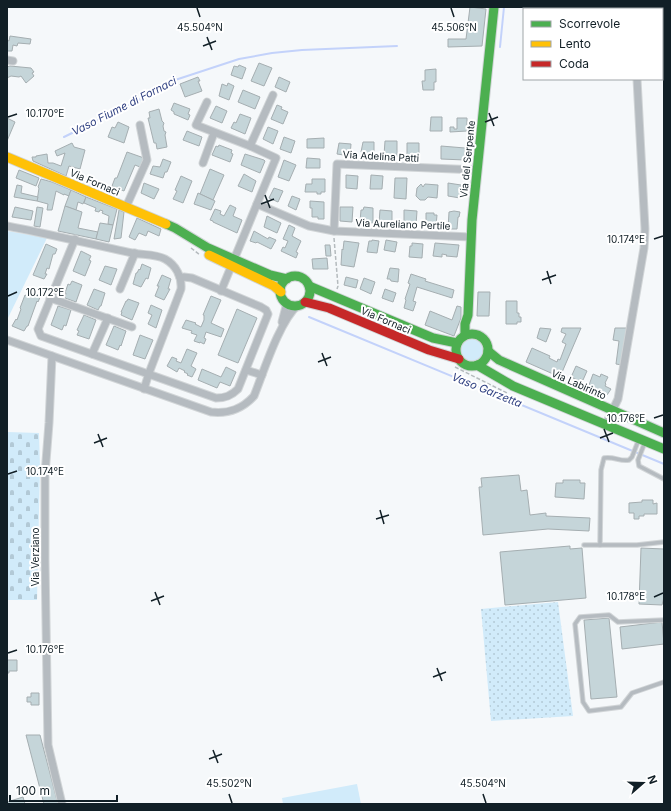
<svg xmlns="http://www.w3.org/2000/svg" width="671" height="811" font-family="Inter,sans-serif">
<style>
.grass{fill:url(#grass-dots)}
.cemetery{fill:url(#cemetery-stones)}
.garden{fill:#d1ebfa}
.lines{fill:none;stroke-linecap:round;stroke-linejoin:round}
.stream{stroke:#c3d2fa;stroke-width:2}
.building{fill:#c5d5d9;stroke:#a5aeb1}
.lane-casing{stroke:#d1d5d7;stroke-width:5.5}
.street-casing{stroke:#d1d5d7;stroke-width:9}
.fast-casing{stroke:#d1d5d7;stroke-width:11}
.slow-casing{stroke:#d1d5d7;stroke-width:11}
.jam-casing{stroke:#d1d5d7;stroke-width:11}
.path{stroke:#b5bbbe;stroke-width:1.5;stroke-dasharray:4 2;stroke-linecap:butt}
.lane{stroke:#b5bbc0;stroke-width:3.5}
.street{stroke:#b5bbc0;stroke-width:7}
.fast{stroke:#4caf50;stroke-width:9}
.slow{stroke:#ffc107;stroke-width:9}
.jam{stroke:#c62828;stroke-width:9}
.ticks{fill:none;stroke:#111f26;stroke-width:1.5}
.labels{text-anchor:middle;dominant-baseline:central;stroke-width:4;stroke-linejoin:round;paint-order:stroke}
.street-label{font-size:10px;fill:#111f26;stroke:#fff}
.water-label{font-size:11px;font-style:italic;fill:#2e3f81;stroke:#fff}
.ticks-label{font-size:10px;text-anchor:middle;fill:#111f26;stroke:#fff;stroke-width:4;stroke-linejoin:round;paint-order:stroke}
</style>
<defs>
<pattern id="grass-dots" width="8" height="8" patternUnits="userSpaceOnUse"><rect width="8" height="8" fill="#d1ebfa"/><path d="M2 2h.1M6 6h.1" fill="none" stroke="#b2c9d6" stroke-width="1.8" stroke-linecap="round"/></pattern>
<pattern id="cemetery-stones" width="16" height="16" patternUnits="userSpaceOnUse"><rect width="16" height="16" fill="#d1ebfa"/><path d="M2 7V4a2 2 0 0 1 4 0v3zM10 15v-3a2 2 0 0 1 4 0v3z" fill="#b2c9d6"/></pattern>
</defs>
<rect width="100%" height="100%" fill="#f5f8fa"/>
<!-- grass -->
<polygon class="grass" points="558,602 573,716 491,721 481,609"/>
<!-- cemetery -->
<polygon class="cemetery" points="7,432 39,433 40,467 37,600 7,600"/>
<!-- garden -->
<g class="garden">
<polygon points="7,231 47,238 7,320"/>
<circle cx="472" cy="350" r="12"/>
<polygon points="357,784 361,804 283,804 282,798"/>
</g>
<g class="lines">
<!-- stream -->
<g class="stream">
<polyline points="500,47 504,7"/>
<polyline points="64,137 145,97 166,83 239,59 272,53 302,50 397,46"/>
<polyline points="309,317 664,464"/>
</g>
</g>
<!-- building -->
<g class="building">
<polygon points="470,7 486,9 482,46 448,47 448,39 466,39"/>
<polygon points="10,36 31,39 30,44 18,43 17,46 13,45 12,51 7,51 7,40 9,41"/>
<polygon points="259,63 272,68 264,86 251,81"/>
<polygon points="239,65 246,68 242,79 231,75 234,66 238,67"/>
<polygon points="10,66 31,68 34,72 32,73 34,76 26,83 21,76 19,77 11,76 7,78 7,67"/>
<polygon points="436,69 436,82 434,82 434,90 423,90 422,81 425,81 425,70"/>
<polygon points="198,77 200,81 198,81 202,91 185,97 180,84"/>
<polygon points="279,77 290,82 286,92 275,87"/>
<polygon points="228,83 234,86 229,100 219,96 222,84 227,86"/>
<polygon points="243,90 260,97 255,109 238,102"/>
<polygon points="174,103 190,109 188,114 190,115 188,120 174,114 174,112 171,110"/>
<polygon points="277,105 282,107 281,109 288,112 283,124 271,119"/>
<polygon points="216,106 227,111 222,123 210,118"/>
<polygon points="159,109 162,121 164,123 163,126 164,131 166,132 165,135 167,147 157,149 156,143 154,143 148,118 150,118 149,112"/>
<polygon points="240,114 251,118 245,134 231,128 234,122 236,123"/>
<polygon points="431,117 442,117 442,131 430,131"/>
<polygon points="7,118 15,122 7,141"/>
<polygon points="457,118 467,118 467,131 450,132 450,127 454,127 454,129 457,129"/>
<polygon points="118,122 129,127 124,143 108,137 112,127 115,128"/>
<polygon points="268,127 278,131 273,144 263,139"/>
<polygon points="187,131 202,137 199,146 183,140"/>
<polygon points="284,137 295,141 291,153 280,149"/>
<polygon points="324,138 324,148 307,148 307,139"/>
<polygon points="385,141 397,141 397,157 384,155"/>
<polygon points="363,142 374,142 374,158 365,158 365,155 361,152"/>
<polygon points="72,143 74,147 85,150 80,169 69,166 66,176 33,161 32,157 36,157 36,156 47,154 48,163 53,163 61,166 65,153 57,156 55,151"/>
<polygon points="339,143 351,144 350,156 337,154"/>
<polygon points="407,143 419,143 419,159 407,158"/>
<polygon points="219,145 232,150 231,153 233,154 230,162 212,155 216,146 218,147"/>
<polygon points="441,146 465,148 465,160 441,159"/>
<polygon points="127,152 144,158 140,167 135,165 124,191 112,186 115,178 117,178"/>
<polygon points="245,154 264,160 265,161 260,173 241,165"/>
<polygon points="307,158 320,159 320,168 306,168"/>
<polygon points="163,159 171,162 167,172 165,172 163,178 150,174 153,166 160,167"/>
<polygon points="284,160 296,165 289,181 278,177"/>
<polygon points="210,169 224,175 213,200 200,194"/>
<polygon points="19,170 39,178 36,186 16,178"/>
<polygon points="244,174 256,181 252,192 238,186"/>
<polygon points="346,175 358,176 357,189 346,188"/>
<polygon points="371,175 383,176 382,189 370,189"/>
<polygon points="181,176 192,181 183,203 173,199 177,191 175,190"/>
<polygon points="395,178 407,178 406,199 394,198"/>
<polygon points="41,179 52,182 71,190 69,196 64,194 64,195 56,191 52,210 47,210 48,204 37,201 39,188 38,187"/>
<polygon points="312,179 325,179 325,192 321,192 321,194 317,194 317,192 305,192 306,184 312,184"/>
<polygon points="144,183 159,189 154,199 141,193"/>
<polygon points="448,183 461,185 460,198 448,196"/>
<polygon points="421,184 423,187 425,184 438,185 437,198 428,197 425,200 420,200 416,196 417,188"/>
<polygon points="17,185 22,186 21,193 38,197 37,201 14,197"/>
<polygon points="274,188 283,191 278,202 269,198"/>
<polygon points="71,190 86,197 83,204 78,202 76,210 65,206"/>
<polygon points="198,193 215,201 211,210 194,204"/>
<polygon points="292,196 300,199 296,210 288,206"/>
<polygon points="86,197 117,209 113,225 108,224 109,216 102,213 103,211 100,210 99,212 95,211 96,208 84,203"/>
<polygon points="310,201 324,202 324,219 318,219 318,217 312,217 312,208 310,208"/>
<polygon points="230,205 236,208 233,216 242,220 237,233 213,222 213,221 210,220 215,209 221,211 220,214 224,216"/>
<polygon points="65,206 82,212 78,228 98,232 96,239 58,231"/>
<polygon points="15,207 33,211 31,220 12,217"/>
<polygon points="37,207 43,208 40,227 34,226"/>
<polygon points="340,207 353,207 352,222 340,221"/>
<polygon points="364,207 373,208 373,223 360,222 361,210 363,210"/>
<polygon points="119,210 124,212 121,238 114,239"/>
<polygon points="380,210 392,211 392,224 379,223"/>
<polygon points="404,210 417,211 416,225 404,224"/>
<polygon points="454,211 460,212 459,217 458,217 457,229 448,229 449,212"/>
<polygon points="426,213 434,213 434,215 437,215 436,226 426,226"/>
<polygon points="267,216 281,223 277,233 264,227"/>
<polygon points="137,218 161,229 159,236 148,231 146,236 139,233 135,240 129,237"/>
<polygon points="100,223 113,225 109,242 96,239"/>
<polygon points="289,225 295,228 292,236 301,241 296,252 298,253 296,258 281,251 283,247 285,248 288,241 283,239"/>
<polygon points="254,231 268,239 269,237 276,240 271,249 257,242 256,243 250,241"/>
<polygon points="372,240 379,241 377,253 367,252 369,241 372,241"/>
<polygon points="386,240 397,242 395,252 384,250"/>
<polygon points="344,241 359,243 354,267 341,265 342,249 343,250"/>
<polygon points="412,243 423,244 422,258 409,257 410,246 412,246"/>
<polygon points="435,243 459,245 457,257 446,256 447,255 442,254 442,257 433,256"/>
<polygon points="46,244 57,249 55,254 53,254 49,269 47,268 45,274 47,274 44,279 33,275"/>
<polygon points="325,245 330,245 331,256 326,256"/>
<polygon points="81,251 91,256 89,260 91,261 85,276 73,271"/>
<polygon points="327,258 328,269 313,269 312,259"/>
<polygon points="142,264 151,268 148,279 146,278 141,287 133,284 136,273 137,273 139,269 140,270"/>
<polygon points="105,266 117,269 111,285 99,280"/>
<polygon points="390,268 399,269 398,282 391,281 390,279 387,279"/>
<polygon points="411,274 426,279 425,281 454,290 452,298 417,287 413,301 416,302 413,311 404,308 406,300 405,299 410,284 408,283"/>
<polygon points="162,275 171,279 168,289 170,289 164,300 155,296 159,286 157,286"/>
<polygon points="346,277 358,280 356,288 344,285"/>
<polygon points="364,278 375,282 371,294 360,289"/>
<polygon points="72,281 82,285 76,302 65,298 66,293 65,293 68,284 70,285"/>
<polygon points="94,289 105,293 101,306 100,306 98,310 87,305"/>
<polygon points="385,289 396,293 393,302 382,298"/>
<polygon points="29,290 41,295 38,302 37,301 28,326 27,326 24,331 12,326 16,319 17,320 21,309 20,308 25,295 27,296"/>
<polygon points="478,292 490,292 489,316 477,316"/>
<polygon points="211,296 221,300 211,323 224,329 221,337 206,332 204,338 206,339 204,344 200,342 200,343 194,341 197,335 191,333 192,331 182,328 186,320 196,323 195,324 201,327 204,320 204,315 203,315"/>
<polygon points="128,299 139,303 132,320 121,315 122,312 121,312 126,301 127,301"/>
<polygon points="506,301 517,301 517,313 519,313 519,317 521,317 521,322 517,322 517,324 506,324"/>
<polygon points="151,305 162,310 156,328 148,324 152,315 148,313"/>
<polygon points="58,306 71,310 66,326 64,325 62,330 51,325"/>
<polygon points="457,306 461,307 461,318 454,336 425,325 430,311 452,320"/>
<polygon points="237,309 257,318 238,363 218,355"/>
<polygon points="84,315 96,320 89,339 77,335 79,331 77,330"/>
<polygon points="114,326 126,331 121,346 120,345 118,350 106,345"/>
<polygon points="540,328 551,329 546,342 537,338"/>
<polygon points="562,328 581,328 560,377 526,362 532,348 550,356 549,358 557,362 558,359 560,360 566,344 562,342 566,334 561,332"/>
<polygon points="615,328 628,328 622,365 616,364 619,341 613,340"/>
<polygon points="140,335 153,340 145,359 133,355"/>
<polygon points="187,349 197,353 191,366 196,369 192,377 187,375 188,374 184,372 185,371 179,368 177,372 167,366 172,357 177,359 176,361 181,363"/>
<polygon points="576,366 587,371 583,380 580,379 579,381 573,378 572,375"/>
<polygon points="226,367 236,372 230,386 220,382 217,388 198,380 202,369 221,377"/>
<polygon points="593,374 600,377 601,374 608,377 605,383 606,384 605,386 611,389 607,395 597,391 597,390 589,385"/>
<polygon points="519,475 521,491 527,490 530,515 546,513 546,516 590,518 589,531 548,529 483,535 479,487 482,487 481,478"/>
<polygon points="563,480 580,480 580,483 585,483 584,499 555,497 556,483 563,483"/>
<polygon points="642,500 653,500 653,504 657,503 657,514 644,514 644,516 639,516 639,519 634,519 634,513 629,513 629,503 642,502"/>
<polygon points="570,546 570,549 582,548 586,598 505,605 500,552"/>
<polygon points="641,548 664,549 664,597 662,605 639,604"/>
<polygon points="609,618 617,697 591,699 584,620"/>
<polygon points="662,622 664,644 622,649 620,627"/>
<polygon points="7,660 17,660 17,671 9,671 9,673 7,673"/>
<polygon points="31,693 39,693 39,705 31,705 31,702 27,702 27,697 31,697"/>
<polygon points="26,735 40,735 58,804 44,804"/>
<polygon points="23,797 25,804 7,804 7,802"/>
</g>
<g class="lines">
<!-- lane casing -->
<g class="lane-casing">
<g id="lane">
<polyline points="645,442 638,460 639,466 664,479"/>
<polyline points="584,545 637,545 664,542"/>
<path d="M600,545l1,-75 3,-12c10,-2 16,4 25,2l3,-3 7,-18"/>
<polyline points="664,620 618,622 609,615 580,617 575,624 583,702 589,711 621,707 632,693 664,682"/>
</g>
</g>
<!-- street casing -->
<g class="street-casing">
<g id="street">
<polyline points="620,7 621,9"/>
<polyline points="7,60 13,61"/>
<polyline points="207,102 196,125 250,146 276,158 221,291"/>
<polyline points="250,146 273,95"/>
<polyline points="203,163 214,133"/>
<polyline points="257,204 309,226 334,231 337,164 477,170"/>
<polyline points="126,207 147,160 140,125"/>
<path d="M7,226c42,8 83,18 125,27 10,2 24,1 33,6 11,6 17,18 16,30l-32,84 -5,16"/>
<polyline points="334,231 471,237"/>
<path d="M75,239l-37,90 3,7 175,62c9,0 15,-2 22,-9l30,-75 -2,-4 -5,-3 -69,-29 -8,-1 -4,1"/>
<polyline points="120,289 135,253"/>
<polyline points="50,298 132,327"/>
<polyline points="282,322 287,303"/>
<path d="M7,340l204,72c18,2 31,-3 43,-16 10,-25 25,-74 44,-91"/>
<polyline points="92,354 108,318"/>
<polyline points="52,356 49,423 45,474 45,561 48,745 62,804"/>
<polyline points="246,370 262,375"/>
<polyline points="606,424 618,399 644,248 645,229 637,79"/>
</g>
</g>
<!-- fast casing -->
<g class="fast-casing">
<g id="fast">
<polyline points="166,224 175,228 208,248 270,275 287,279"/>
<circle cx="295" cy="291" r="15"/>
<polyline points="309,286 433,338 457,343"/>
<circle cx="472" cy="350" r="16"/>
<polyline points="465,335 465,324 468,315 472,220 494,7"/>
<polyline points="488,351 499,360 664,433"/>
<polyline points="477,365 513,386 664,449"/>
</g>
</g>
<!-- slow casing -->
<g class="slow-casing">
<g id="slow">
<polyline points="7,157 166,224"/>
<polyline points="209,255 274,286 281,292"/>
</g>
</g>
<!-- jam casing -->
<g class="jam-casing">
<polyline id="jam" points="305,302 329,308 429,350 459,359"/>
</g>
<!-- path -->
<g class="path">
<polyline points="334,238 338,286 337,289"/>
<polyline points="191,248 200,255"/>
<polyline points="455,367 507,393"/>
</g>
<!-- lane -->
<use href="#lane" class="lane"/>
<!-- street -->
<use href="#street" class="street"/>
<!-- fast -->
<use href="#fast" class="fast"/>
<!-- slow -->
<use href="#slow" class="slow"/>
<!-- jam -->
<use href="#jam" class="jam"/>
</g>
<!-- ticks -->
<path class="ticks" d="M197,8l3,9M451,8l3,9M207,37l5,13M203,46l13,-5M489,113l5,13M8,117l9,-3M485,122l13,-5M265,195l5,13M261,204l13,-5M654,239l9,-3M547,271l4,13M542,280l14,-5M8,296l9,-4M322,353l5,13M318,362l13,-5M654,418l9,-3M604,429l5,13M98,434l5,13M600,438l13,-5M94,443l13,-5M8,474l9,-3M380,510l4,14M376,519l13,-4M155,592l5,13M654,597l9,-4M151,601l13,-5M8,653l9,-3M437,668l5,13M433,677l13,-5M213,750l5,13M209,759l13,-5M229,794l3,9M483,794l3,9"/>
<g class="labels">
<!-- street labels -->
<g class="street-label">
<text transform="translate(381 156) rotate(3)">Via Adelina Patti</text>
<text transform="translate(467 159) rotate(-84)">Via del Serpente</text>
<text transform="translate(95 182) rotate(23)">Via Fornaci</text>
<text transform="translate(403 224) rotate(2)">Via Aureliano Pertile</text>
<text transform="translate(386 320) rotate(23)">Via Fornaci</text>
<text transform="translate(579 384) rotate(24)">Via Labirinto</text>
<text transform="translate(35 557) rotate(-90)">Via Verziano</text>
</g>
<!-- water labels -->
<g class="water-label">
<text transform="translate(124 106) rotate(-27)">Vaso Fiume di Fornaci</text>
<text transform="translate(487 390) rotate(22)">Vaso Garzetta</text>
</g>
</g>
<g class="ticks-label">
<text x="200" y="31">45.504°N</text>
<text x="454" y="31">45.506°N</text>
<text x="45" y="117">10.170°E</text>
<text x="626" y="243">10.174°E</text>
<text x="45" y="296">10.172°E</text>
<text x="626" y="422">10.176°E</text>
<text x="45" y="475">10.174°E</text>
<text x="626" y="600">10.178°E</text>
<text x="45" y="653">10.176°E</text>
<text x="229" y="787">45.502°N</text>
<text x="483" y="787">45.504°N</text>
</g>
<!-- border -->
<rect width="671" height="811" fill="none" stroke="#111f26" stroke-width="16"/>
<!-- legend -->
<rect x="523" y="8" width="140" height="72" fill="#ffffff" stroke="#a0a5a8"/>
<rect x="531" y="21" width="20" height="6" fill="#4caf50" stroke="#a0a5a8"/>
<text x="559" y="28" font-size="12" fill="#111f26">Scorrevole</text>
<rect x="531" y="41" width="20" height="6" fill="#ffc107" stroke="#a0a5a8"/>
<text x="559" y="48" font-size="12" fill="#111f26">Lento</text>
<rect x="531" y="61" width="20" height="6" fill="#c62828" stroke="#a0a5a8"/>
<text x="559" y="68" font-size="12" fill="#111f26">Coda</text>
<!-- north arrow -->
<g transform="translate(643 783) rotate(70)" stroke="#ffffff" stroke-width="3" paint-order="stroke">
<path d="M0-3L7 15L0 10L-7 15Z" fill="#111f26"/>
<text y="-6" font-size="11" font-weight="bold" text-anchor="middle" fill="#111f26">N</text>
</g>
<!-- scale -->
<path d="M10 795v6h107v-6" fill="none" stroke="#111f26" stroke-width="2"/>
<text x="16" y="795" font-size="12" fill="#111f26" stroke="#ffffff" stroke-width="3" paint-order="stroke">100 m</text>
</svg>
